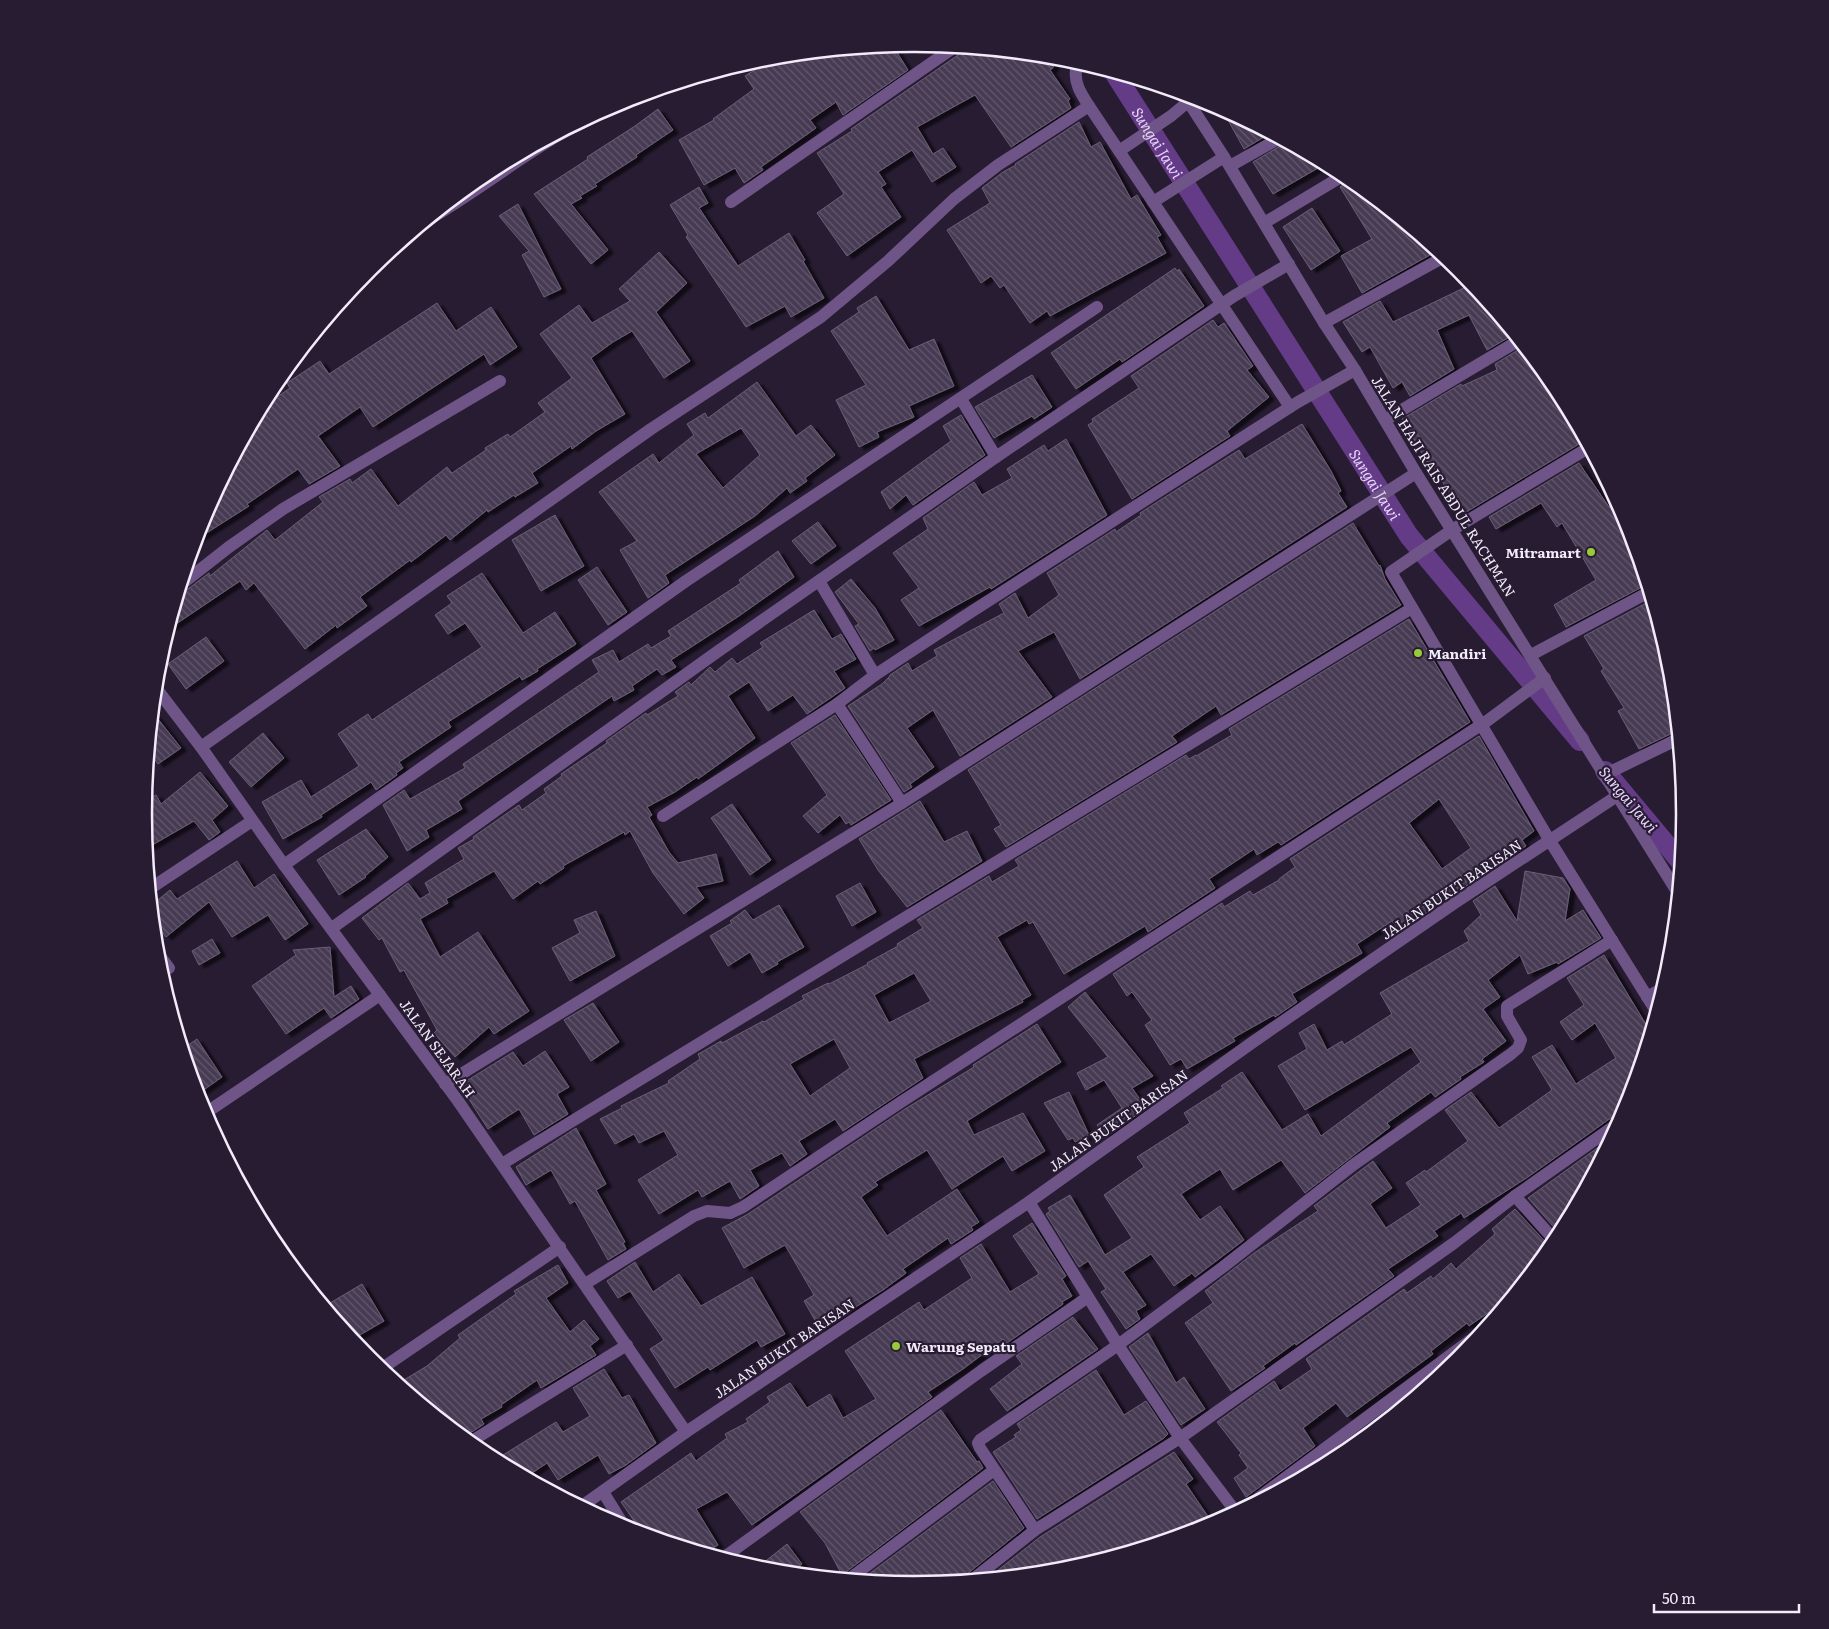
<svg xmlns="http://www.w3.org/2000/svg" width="1829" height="1629" font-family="Literata,serif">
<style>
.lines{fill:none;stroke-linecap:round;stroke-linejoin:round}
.canal{stroke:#643b86;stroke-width:20}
.building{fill:url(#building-back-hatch);stroke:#6a5e77;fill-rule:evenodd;filter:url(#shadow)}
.minor{stroke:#6f5587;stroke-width:12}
.tertiary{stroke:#6f5587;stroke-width:12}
.poi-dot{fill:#98cb37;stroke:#271c32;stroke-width:2}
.labels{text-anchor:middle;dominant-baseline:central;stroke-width:4.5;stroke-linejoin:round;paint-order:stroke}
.street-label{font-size:14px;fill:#f2ebfa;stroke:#271c32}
.poi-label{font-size:14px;font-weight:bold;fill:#f2ebfa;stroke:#271c32;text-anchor:start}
.water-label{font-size:15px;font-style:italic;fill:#e9d4fe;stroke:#271c32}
.rim{fill:none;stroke:#f2ebfa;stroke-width:2.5}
</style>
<defs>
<pattern id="building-back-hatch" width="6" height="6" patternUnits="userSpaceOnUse" patternTransform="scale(1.25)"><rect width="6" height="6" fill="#473b53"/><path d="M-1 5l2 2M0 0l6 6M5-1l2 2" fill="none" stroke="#62586d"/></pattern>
<filter id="shadow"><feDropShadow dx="5.5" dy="3" stdDeviation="1" flood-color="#0009"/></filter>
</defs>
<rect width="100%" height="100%" fill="#271c32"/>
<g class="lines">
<!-- canal -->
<g class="canal">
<path id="s1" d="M1115,74l294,462 171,205"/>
<polyline points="1605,771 1681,862"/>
</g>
</g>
<!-- building -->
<g class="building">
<polygon points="893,46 908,70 843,115 836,102 810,120 816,128 761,167 763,170 744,183 735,168 704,185 679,140 714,120 713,119 754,89 745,76 774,58"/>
<polygon points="961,48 1053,57 1053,68 1050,70 1070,99 1068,101 1071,108 1011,147 975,95 917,127 933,154 943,148 956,167 932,182 912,150 878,172 886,184 881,187 901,217 847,256 817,213 844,194 817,153 852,131 851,129 958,55"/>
<polygon points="658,109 673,130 636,155 637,157 595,184 597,186 580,196 582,198 571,204 608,250 591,264 534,194 588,159 587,157 635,126"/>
<polygon points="1222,109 1269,134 1244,149"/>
<polygon points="1079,122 1091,147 1100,142 1131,199 1137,195 1161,235 1157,237 1166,253 1050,316 1047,311 1030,323 1004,285 1000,288 991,276 981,283 947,230 990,203 982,188 1003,172 1016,165 1015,164"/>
<polygon points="1285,143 1325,164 1273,194 1253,162"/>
<polygon points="1350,180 1437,251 1362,293 1341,256 1372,239 1340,187"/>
<polygon points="699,187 708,203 699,208 738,266 789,233 805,260 803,261 824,298 791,317 785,306 746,327 686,237 688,235 670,205"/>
<polygon points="518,204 561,289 544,297 522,255 529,251 499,216"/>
<polygon points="1312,208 1340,251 1311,270 1283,227"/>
<polygon points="659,252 687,283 656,312 690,361 664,378 632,331 613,342 591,358 625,414 596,431 572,449 571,446 532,473 538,483 515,497 514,495 488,512 487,510 450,540 446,535 411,562 410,560 360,597 367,606 337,628 336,625 305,649 254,583 246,590 240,581 170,628 180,592 188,589 209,573 210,576 267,530 275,540 323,502 319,497 350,479 352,483 371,469 398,506 447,467 452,473 486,450 485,448 508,434 510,437 545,412 538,403 572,378 540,334 579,305 592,323 630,301 619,289"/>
<polygon points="1175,268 1177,271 1179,269 1204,306 1122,362 1120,359 1076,389 1051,353"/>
<polygon points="1472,284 1485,310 1490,307 1513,335 1487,350 1469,315 1437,330 1454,369 1410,396 1402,382 1393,388 1370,347 1362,352 1343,322 1380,301 1393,322"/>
<polygon points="876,296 909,350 934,339 954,386 909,406 914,417 877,432 879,437 859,447 836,400 866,385 831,331 859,312 857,308"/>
<polygon points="437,303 456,331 491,307 517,347 490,365 484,354 373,427 360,407 318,436 340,466 309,484 298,469 247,504 249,506 197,539 203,519 263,407 290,388 287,383 320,361 329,374"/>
<polygon points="1213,320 1218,327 1224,323 1253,366 1247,370 1269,397 1227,431 1230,436 1132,499 1088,425 1093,422 1092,419 1139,388 1131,376"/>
<polygon points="1523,347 1556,387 1584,441 1463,514 1429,461 1427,462 1402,419 1461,384 1462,386 1497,370 1495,364"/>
<polygon points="1032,375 1052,407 1034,419 1032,416 994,438 975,407"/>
<path d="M757,382l39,54 15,-11 24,30 -30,23 2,3 -17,12 -3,-5 -32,28 -90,59 4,8 -21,15 -28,-48 17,-9 -38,-49 54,-38 6,9 35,-28 -7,-11 18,-11 3,5zM741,428l19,27 -37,33 -27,-34z"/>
<polygon points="961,415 985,455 913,505 906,495 890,509 881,492 951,441 943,426"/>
<polygon points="1302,424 1331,471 1341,491 1338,493 1347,507 1080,679 1054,632 1018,651 1052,697 960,756 933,710 907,728 934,767 910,784 912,787 904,792 848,706 882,684 890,676 890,675 908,663 912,671 937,656 934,650 1004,613 999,604 1015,593 1028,618 1059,595 1047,573 1115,529 1116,532 1141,515 1140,513 1239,450 1245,459"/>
<polygon points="1066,439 1107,515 991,589 990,587 919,626 901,600 919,588 893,553 928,529 923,518 974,482 982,495 1012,478 1007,469 1044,445 1048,451"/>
<polygon points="1579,463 1609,507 1617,502 1627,520 1646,582 1641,585 1642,587 1566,627 1554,605 1596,580 1562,523 1557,527 1541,503 1496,529 1489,517"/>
<polygon points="555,515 584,566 541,591 512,540"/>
<polygon points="818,522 836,546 811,564 792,541"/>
<polygon points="1353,523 1379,566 1380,565 1385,579 1401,605 1221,715 1216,706 1172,736 1177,742 1006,847 994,829 1001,825 968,770"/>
<polygon points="778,551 794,577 739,616 671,660 676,667 662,675 657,669 632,686 634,690 614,701 612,696 458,801 462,809 426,830 429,837 407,851 383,805 404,790 410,799 465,768 463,764 599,672 592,660 613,650 619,662 648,644 651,648 671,636 668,631 741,583 739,580"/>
<polygon points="597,567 627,612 608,625 578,580"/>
<polygon points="482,573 523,633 555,612 576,644 537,669 538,671 522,680 520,676 448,722 451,727 399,762 403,768 396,773 397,775 376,790 371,782 321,815 322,817 283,839 262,802 301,780 311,797 359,766 338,734 368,714 372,720 482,647 465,623 448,634 435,615 452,603 447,596"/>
<polygon points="851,579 875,608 894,640 875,650 874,648 870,651 855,626 859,624 835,592"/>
<polygon points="1650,601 1670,664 1677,731 1639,749 1618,711 1624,708 1601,671 1604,669 1584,636"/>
<polygon points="814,610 832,639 841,634 856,659 834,671 845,688 807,714 793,695 768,711 749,682 728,696 755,738 698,779 697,777 675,792 647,807 652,815 649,817 669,852 678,863 716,854 723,881 696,887 704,898 684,914 653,873 630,831 625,835 624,832 563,866 564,868 540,884 538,881 513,899 494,871 446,899 448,903 420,919 440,957 478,932 529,1011 494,1034 489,1027 455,1057 434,1033 437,1030 404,970 400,972 382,938 379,940 362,918 408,883 420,899 430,893 425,883 464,859 458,848 474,839 473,837 519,805 522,810 546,793 544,789 562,776 561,774 607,743 606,741 646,713 647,715 678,696 675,692 689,682 691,685 710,667 715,672 732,658 737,664 763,647 760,643"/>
<path d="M1409,619l61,103 -189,123 -3,-3 -21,13 -3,-6 -45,30 6,9 -67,44 -3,-6 -81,48 -31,-52 -4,2 -2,-4 -30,17 34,58 -9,5 1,2 -109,57 9,19 -80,53 -8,-12 -36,22 8,13 -17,12 -8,-13 -32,17 9,16 -19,13 -10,-18 -28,16 -4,-7 -39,24 -21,-34 40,-25 -14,-24 -25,12 -5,-9 -19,10 -15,-25 22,-11 -1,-2 48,-23 -1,-2 32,-22 -2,-5 4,-2 19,-11 1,2 41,-22 1,1 40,-23 -2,-3 26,-13 1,1 39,-20 -1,-1 31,-17 -1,-2 26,-16 -6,-8 72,-44 3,6 27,-16 -4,-6 171,-105 3,4 7,-4v1l36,-21 -3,-6zM914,973l17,28 -42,22 -15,-28zM834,1039l16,29 -40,28 -20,-32z"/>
<polygon points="206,637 224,661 186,689 168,664"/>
<polygon points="154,714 181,748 158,764 150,753"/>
<polygon points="835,715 891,800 851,825 849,822 846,824 840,815 818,833 803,816 827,795 791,743"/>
<polygon points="263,733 284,758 251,787 229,762"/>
<path d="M1479,736l55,95 -12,9 4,6 -127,85 -7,-10 -35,23 5,9 -70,41 5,8 -22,15 -1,-2 -41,23 2,3 -48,28 -6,-10 -11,6 -25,-40 7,-5 -20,-28 -5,4 -14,-22 109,-71 2,4 26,-16 3,4 26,-15v-1l16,-12 -5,-8zM1439,799l32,49 -29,21 -33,-46z"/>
<polygon points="200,772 228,806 212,820 220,832 209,840 194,821 147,848 144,814 145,801 156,795 161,804"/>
<polygon points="920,801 944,842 967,831 982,861 907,907 878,870 859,839"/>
<polygon points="732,804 771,860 750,875 711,818"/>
<polygon points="366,829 388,857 365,876 366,877 339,895 317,860"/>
<polygon points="237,861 254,888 274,874 308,924 285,940 268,915 232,937 209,902 166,937 154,922 153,904 170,890 177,899"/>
<polygon points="1525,871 1563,878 1570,889 1565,921 1583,910 1601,938 1558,964 1557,962 1528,974 1520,955 1488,980 1500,997 1483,1009 1506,1041 1482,1059 1484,1062 1460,1077 1461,1079 1435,1097 1431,1092 1387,1123 1390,1127 1305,1193 1281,1160 1233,1190 1220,1169 1181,1194 1200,1220 1220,1206 1244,1240 1195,1277 1192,1273 1174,1286 1151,1254 1123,1272 1146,1305 1136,1311 1140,1319 1126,1329 1101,1292 1106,1289 1088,1261 1079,1267 1046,1214 1050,1211 1048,1208 1070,1195 1105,1255 1132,1238 1104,1195 1144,1167 1137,1157 1190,1123 1184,1113 1223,1088 1221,1086 1242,1072 1282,1130 1308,1114 1321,1136 1421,1062 1411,1047 1305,1110 1278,1066 1307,1049 1299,1033 1314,1024 1327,1050 1342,1041 1344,1045 1392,1014 1380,993 1469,941 1464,931 1481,915 1473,901 1495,886 1517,921"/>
<polygon points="860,883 876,912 852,926 836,896"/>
<polygon points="779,905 804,947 777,962 778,964 762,973 750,952 728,966 710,936 732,923 730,921 745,910 753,920"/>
<polygon points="596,911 615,956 570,981 552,948 580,933 574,920"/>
<polygon points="212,939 220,953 199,965 192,951"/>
<polygon points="330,947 334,997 351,986 359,999 331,1018 324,1008 286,1034 252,986 296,955 293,950"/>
<polygon points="1604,955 1650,1031 1624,1115 1615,1115 1528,1177 1464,1218 1461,1213 1434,1231 1438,1236 1388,1269 1394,1276 1296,1345 1295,1343 1263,1366 1265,1368 1231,1391 1185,1323 1213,1303 1205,1291 1254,1253 1318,1211 1314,1206 1373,1161 1392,1188 1370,1204 1386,1228 1421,1205 1406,1183 1425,1170 1426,1172 1468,1141 1445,1110 1471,1092 1499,1128 1552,1090 1532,1057 1552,1045 1576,1084 1616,1058 1595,1023 1572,1040 1560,1022 1584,1005 1567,978"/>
<polygon points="1085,992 1153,1076 1132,1088 1146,1108 1106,1137 1097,1125 1122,1108 1104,1080 1086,1090 1077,1073 1108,1057 1068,1007"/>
<polygon points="593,1003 619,1042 591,1061 564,1020"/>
<polygon points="1037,1024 1061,1062 967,1121 974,1135 1023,1113 1045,1151 1012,1171 1003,1156 952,1189 927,1150 875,1182 878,1185 861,1197 887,1236 957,1189 979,1222 971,1227 973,1230 951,1244 948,1238 903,1269 906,1273 883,1290 820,1329 804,1301 814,1295 785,1245 744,1268 722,1228 748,1214 905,1109 974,1067 973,1065"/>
<polygon points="197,1039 222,1077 198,1094 184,1048"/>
<polygon points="545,1051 569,1087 557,1094 568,1114 534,1135 519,1109 488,1129 460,1085 513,1052 523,1066"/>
<polygon points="1069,1092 1089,1135 1075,1142 1073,1138 1068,1140 1044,1103"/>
<polygon points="576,1128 606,1184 596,1190 625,1242 623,1243 626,1249 608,1260 575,1201 570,1204 551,1170 526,1185 516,1167"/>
<polygon points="1611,1138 1578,1200 1560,1234 1528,1198"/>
<polygon points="1515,1209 1551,1248 1512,1296 1469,1326 1467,1323 1431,1351 1433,1354 1347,1417 1336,1403 1303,1428 1315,1446 1246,1497 1234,1478 1248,1468 1239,1455 1241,1453 1217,1422 1274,1381 1280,1391 1312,1369 1306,1359 1404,1289 1407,1293 1431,1276 1433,1279 1451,1263 1456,1269 1495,1234 1492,1229"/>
<polygon points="1032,1223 1066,1276 1062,1279 1072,1296 1062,1302 1063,1304 1007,1343 1003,1339 963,1369 928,1392 932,1397 752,1525 727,1492 696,1509 718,1545 705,1553 643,1534 621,1502 691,1453 696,1461 727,1438 725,1434 748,1422 746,1419 770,1402 767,1397 790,1383 807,1408 830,1394 843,1418 876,1399 845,1351 919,1302 924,1310 972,1278 960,1258 981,1244 1010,1292 1039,1274 1013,1236"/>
<polygon points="635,1262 653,1292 679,1274 701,1306 752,1277 785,1334 761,1347 757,1340 710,1370 708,1367 675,1388 650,1349 664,1340 630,1291 618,1298 607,1281"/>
<polygon points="558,1265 568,1283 546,1298 570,1332 584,1320 599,1339 590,1346 596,1355 541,1388 537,1380 501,1405 502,1407 481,1419 484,1424 464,1437 399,1383 427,1366 460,1338 458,1335 516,1294 514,1291"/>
<polygon points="362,1284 384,1321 353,1339 325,1306"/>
<polygon points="1073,1317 1098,1349 1007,1411 990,1389 1022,1364 1016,1356"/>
<polygon points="1148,1333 1176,1383 1184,1377 1205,1409 1181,1425 1129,1347"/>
<polygon points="604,1369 622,1398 629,1395 656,1443 626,1465 609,1474 598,1455 558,1480 547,1463 526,1477 495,1460 556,1422 563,1432 590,1416 573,1388"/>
<polygon points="1096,1370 1124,1415 1146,1401 1168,1434 1164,1438 1037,1519 993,1452 1016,1437 1014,1435 1021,1430 1017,1424"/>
<polygon points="941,1410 977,1462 979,1461 983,1468 842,1575 825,1543 800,1512"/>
<polygon points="1174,1452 1193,1479 1186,1484 1209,1518 1185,1534 1065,1570 988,1578 1040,1537"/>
<polygon points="993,1481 1024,1528 967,1574 964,1580 914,1585 861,1580"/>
<polygon points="787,1544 802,1564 791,1573 757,1568"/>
</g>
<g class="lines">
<!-- minor -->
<g class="minor">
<polyline points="1089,106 1290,407"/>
<polyline points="1119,151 1171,116 1189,101"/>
<polyline points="1230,166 1278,139"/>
<polyline points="731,202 953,48"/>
<polyline points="1153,202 1224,157"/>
<path d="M433,217c40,-24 77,-52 116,-76 15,-10 32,-16 47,-26"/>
<polyline points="1264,223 1344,175"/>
<polyline points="1324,323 1444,257"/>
<polyline points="961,399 996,457"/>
<polyline points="1385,420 1518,341"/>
<polyline points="1588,448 1452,530 1391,572 1550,841 1656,1011"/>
<polyline points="819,581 875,675"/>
<polyline points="183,583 229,547 283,509 500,381"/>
<polyline points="1531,655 1649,592"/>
<polyline points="156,688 201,747 284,865 458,1101 686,1432"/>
<polyline points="837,704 902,803"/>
<path d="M201,747l450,-318 170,-112 67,-56 66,-62 44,-34 91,-59c-7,-11 -15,-22 -13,-36l8,-6"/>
<polyline points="1604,775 1678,739"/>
<polyline points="663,816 837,704 875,675 971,612 1298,402 1355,370"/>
<polyline points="284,865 686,581 1097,307"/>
<polyline points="151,888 252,821"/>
<polyline points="332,928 717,652 996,457 1234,296 1289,264"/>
<polyline points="157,952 169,968"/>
<polyline points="1647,997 1663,988"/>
<polyline points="445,1084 902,803 1416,473"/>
<polyline points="213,1108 380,995"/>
<polyline points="502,1164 1412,608"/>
<polyline points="1515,1196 1556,1242"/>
<polyline points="1029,1202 1118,1345 1180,1438 1236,1512"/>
<polyline points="585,1284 694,1216 707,1211 730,1213 743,1207 901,1102 1487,721 1545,678"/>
<polyline points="381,1369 560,1247"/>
<polyline points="470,1442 627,1345"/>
<polyline points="603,1492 626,1529"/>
<polyline points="1246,1507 1484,1330"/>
<polyline points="1035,1530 980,1448 978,1443 980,1440 1118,1345 1223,1267 1353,1165 1511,1054 1518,1048 1521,1040 1507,1016 1507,1006 1612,940"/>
<polyline points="723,1558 981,1371 1088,1297"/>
<polyline points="849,1579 994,1470"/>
<polyline points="972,1580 1035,1530 1180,1438 1454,1243 1515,1196 1620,1122"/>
</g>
<!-- tertiary -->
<g class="tertiary">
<polyline points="1184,95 1224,157 1324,323 1355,370 1416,473 1678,893"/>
<polyline points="582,1506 686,1432 1029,1202 1253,1042 1456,902 1617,796"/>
</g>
</g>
<!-- markers -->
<g class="poi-dot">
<circle cx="1591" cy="552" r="5"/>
<circle cx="1418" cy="653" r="5"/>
<circle cx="896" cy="1346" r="5"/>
</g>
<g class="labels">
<!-- street labels -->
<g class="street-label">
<text transform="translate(1444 486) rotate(58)">JALAN HAJI RAIS ABDUL RACHMAN</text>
<text transform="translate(1451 889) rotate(-34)">JALAN BUKIT BARISAN</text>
<text transform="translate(438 1048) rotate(54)">JALAN SEJARAH</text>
<text transform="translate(1118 1120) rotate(-35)">JALAN BUKIT BARISAN</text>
<text transform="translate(784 1348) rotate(-34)">JALAN BUKIT BARISAN</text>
</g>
<!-- poi labels -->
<g class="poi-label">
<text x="1581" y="552" text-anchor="end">Mitramart</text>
<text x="1428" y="653">Mandiri</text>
<text x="906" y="1346">Warung Sepatu</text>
</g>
<!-- water labels -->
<g class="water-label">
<text stroke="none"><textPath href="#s1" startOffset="81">Sungai Jawi</textPath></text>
<text stroke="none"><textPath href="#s1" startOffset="486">Sungai Jawi</textPath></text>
<text transform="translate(1629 799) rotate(50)">Sungai Jawi</text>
</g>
</g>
<!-- crop -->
<path d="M0 0H1829V1629H0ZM152 814a762 762 0 1 1 1524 0a762 762 0 1 1-1524 0Z" fill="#271c32" fill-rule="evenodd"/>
<path class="rim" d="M152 814a762 762 0 1 1 1524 0a762 762 0 1 1-1524 0Z"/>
<!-- scale -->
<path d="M1654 1604v8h145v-8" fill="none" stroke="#f2ebfa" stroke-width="2.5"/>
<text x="1662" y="1604" font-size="15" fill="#f2ebfa" stroke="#271c32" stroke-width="4" paint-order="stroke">50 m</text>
</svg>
